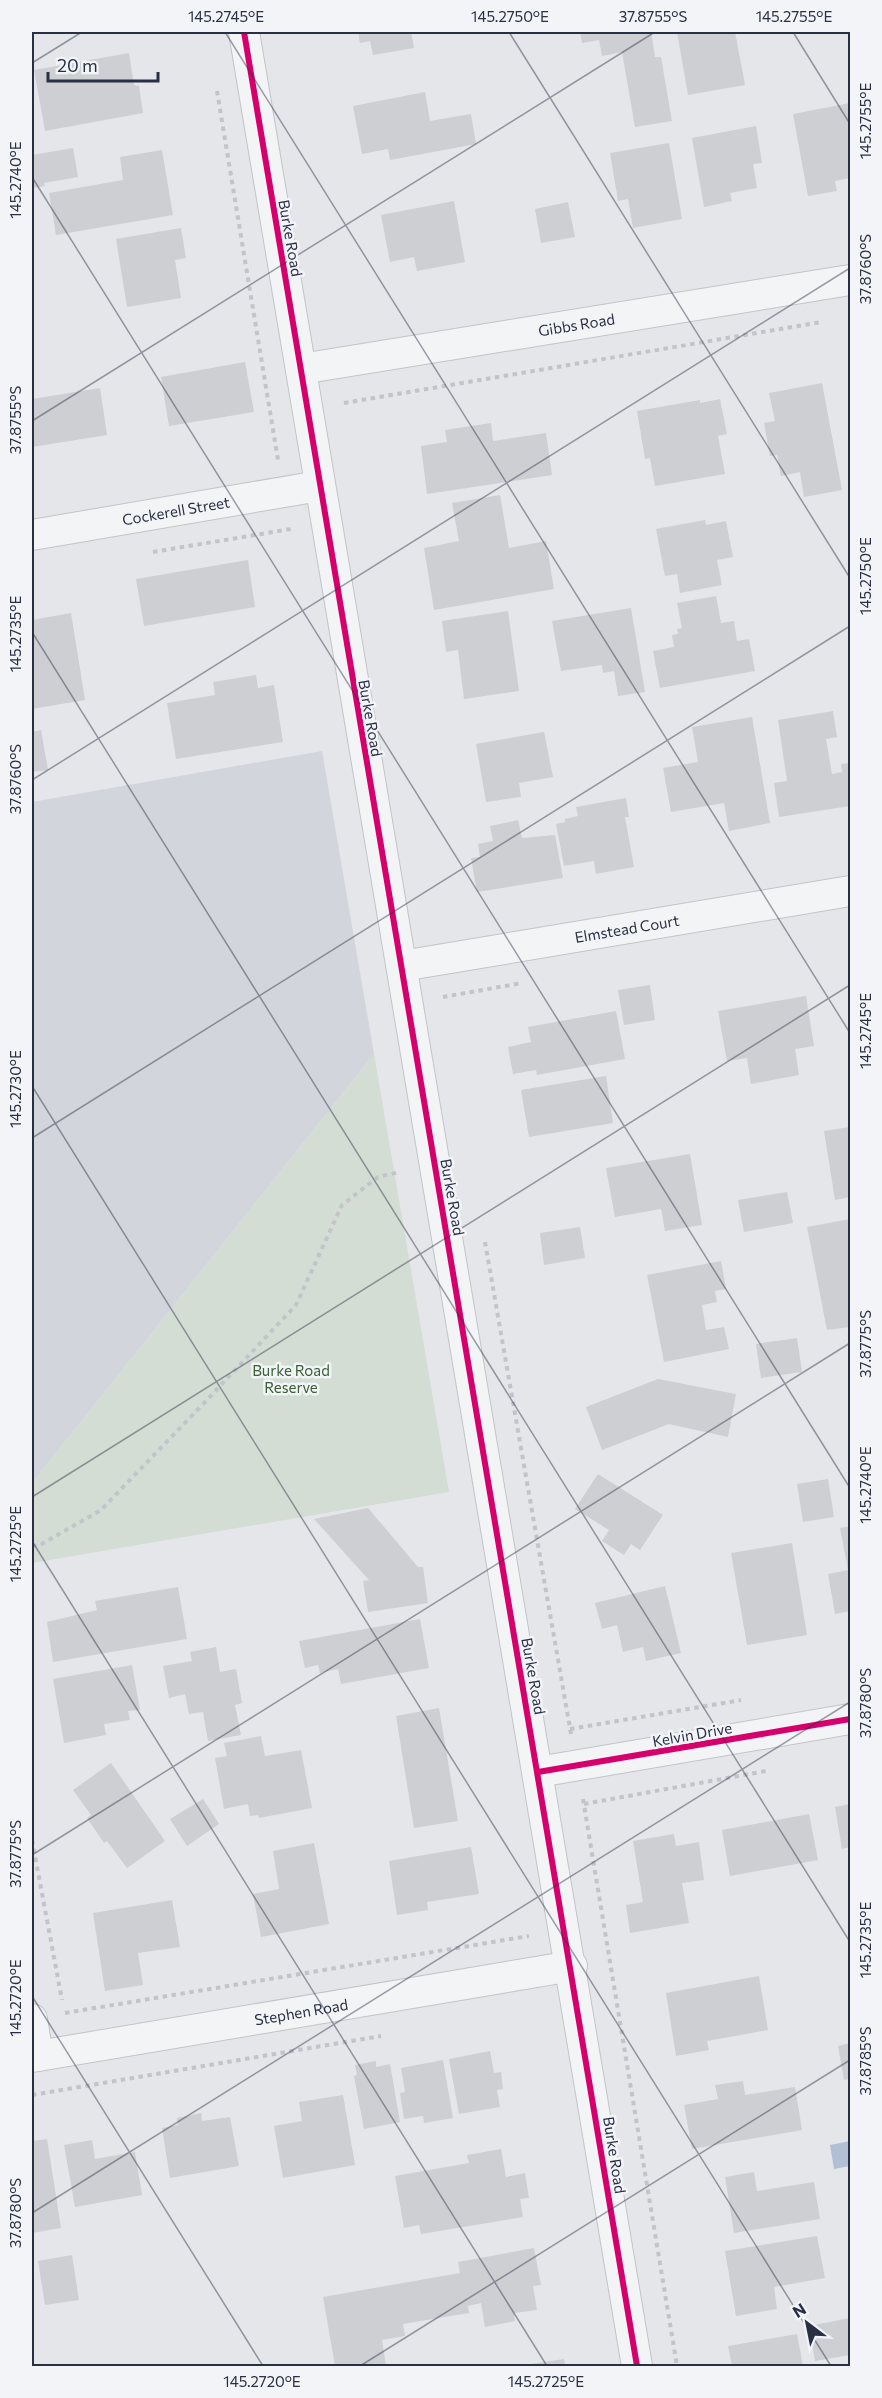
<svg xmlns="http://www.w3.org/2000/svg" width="882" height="2398" font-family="Commissioner,sans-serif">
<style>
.built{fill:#d2d5dc}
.green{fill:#d4ddd4}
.water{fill:#b2bfd5}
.building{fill:#cecfd3}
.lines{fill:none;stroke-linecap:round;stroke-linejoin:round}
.street-casing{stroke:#c2c4c7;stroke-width:32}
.path{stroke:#c3c4c9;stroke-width:4;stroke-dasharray:4.5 4.5;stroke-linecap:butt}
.street{stroke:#f3f4f6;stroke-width:30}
.cycleway-casing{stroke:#f2f4f8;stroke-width:10}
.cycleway{stroke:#d6006c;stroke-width:6}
.ticks{fill:none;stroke:#2a3044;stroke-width:1.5;stroke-opacity:0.45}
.labels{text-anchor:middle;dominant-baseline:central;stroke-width:5;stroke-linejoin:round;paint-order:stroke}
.street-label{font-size:15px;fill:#2a3044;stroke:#f2f4f8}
.park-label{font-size:15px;fill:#3a6036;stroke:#f2f4f8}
.neatline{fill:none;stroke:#2a3044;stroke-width:2}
.ticks-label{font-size:15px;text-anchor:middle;fill:#2a3044}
</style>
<rect width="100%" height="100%" fill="#e4e6e9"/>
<!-- built -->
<polygon class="built" points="322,751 374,1054 32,1483 32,802"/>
<!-- green -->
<polygon class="green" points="374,1054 449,1492 32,1563 32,1483"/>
<!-- water -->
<polygon class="water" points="850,2141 850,2166 834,2169 830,2145"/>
<!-- building -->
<g class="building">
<polygon points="358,32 411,32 414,48 373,55 370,41 360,43"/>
<polygon points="580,32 651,32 655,57 661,57 672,121 635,127 622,52 602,56 599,40 582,43"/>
<polygon points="677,32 735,32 745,85 688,95"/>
<polygon points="129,53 134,85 139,86 143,113 45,131 34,70"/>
<polygon points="425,92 430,121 471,114 476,144 390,160 388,149 362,154 353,106"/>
<polygon points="850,103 850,178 835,181 837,191 808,196 793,114"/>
<polygon points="756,126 762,163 753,164 757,188 730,193 732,201 704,207 692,138"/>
<polygon points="669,143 682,219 633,228 628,199 618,201 610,153"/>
<polygon points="73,148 78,177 44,183 45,186 32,188 32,155"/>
<polygon points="162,150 173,215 56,235 49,193 123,180 120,157"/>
<polygon points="454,201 465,262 417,271 414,257 390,262 381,215"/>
<polygon points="568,202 575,237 541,243 535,209"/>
<polygon points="181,228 186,258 175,260 181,298 127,307 116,239"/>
<polygon points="245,362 254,412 169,426 161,377"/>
<polygon points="822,383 842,490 804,497 800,472 781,476 777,455 770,456 764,423 775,421 769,393"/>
<polygon points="100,388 107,435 32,447 32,399"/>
<polygon points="720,399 727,434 718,436 725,474 655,486 650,458 645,459 637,411 700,400 700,403"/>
<polygon points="491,423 493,441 546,433 552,475 427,494 421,446 447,442 445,430"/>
<polygon points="500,495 509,548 546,541 554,589 434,610 424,548 459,541 452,503"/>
<polygon points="705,520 706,525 726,521 733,557 717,560 722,585 680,593 677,574 665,576 656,529"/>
<polygon points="248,560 255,607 144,626 136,579"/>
<polygon points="716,596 721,623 734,621 737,641 749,639 755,671 660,688 653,651 674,647 672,635 678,634 677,629 682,628 677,603"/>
<polygon points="631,608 645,692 618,696 614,671 603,673 602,665 561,671 552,621"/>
<polygon points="508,611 519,691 464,699 458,650 446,652 442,621"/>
<polygon points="71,613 85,700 32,709 32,620"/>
<polygon points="256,675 258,688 274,685 283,742 176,759 167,703 215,695 213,682"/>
<polygon points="833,711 837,737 826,739 832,774 842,772 841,764 850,763 850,806 779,817 774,783 787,781 778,720"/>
<polygon points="752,717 770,823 729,831 724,803 671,812 663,768 698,762 692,727"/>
<polygon points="41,730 48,770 32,772 32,732"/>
<polygon points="544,732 553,777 519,783 521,797 486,802 476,744"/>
<polygon points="626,798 629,817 625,817 634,867 596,874 594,861 564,866 556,824 565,822 565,819 578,816 576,807"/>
<polygon points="518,820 522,838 555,835 563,878 477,892 471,858 480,857 478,844 493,841 490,826"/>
<polygon points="650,985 655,1020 624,1025 618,990"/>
<polygon points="806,996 814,1046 795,1049 799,1075 751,1084 747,1058 727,1061 718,1011"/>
<polygon points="616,1011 625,1059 537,1075 536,1070 513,1074 508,1047 531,1042 528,1027"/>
<polygon points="606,1076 613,1123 529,1137 521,1090"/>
<polygon points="850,1127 850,1197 835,1200 824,1131"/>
<polygon points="690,1154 702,1225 665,1231 661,1209 615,1217 606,1168"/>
<polygon points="787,1192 793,1223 744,1232 738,1200"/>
<polygon points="850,1219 850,1327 827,1330 807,1227"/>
<polygon points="580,1227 585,1258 544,1265 540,1233"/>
<polygon points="721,1261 726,1289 715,1291 717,1302 702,1305 706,1330 724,1327 729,1349 664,1362 647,1275"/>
<polygon points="797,1338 802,1372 761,1378 756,1344"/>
<polygon points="658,1379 736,1394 728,1437 669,1424 602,1450 586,1407"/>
<polygon points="598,1474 663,1515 640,1550 631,1544 624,1555 602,1541 609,1530 575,1509"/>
<polygon points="828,1479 834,1517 803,1522 797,1484"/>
<polygon points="368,1508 418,1567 423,1567 428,1603 368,1612 363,1581 369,1580 314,1519"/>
<polygon points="850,1526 850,1611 835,1614 828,1574 848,1570 840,1528"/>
<polygon points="792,1543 807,1635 747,1645 731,1553"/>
<polygon points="665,1586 681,1653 646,1661 643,1647 623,1652 617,1625 602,1629 595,1603"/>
<polygon points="178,1587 187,1639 53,1662 47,1622 97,1610 95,1601"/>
<polygon points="420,1619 429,1668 341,1684 338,1669 320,1673 318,1665 305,1668 299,1641"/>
<polygon points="216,1647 220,1672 236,1669 242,1703 235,1705 241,1735 208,1741 203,1712 189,1714 185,1694 169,1698 163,1666 192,1661 190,1652"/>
<polygon points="132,1665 140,1710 128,1711 130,1720 104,1724 106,1735 64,1743 53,1679"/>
<polygon points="439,1708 458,1821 414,1828 396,1716"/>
<polygon points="261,1736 265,1756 301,1750 312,1808 259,1818 258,1815 250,1816 248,1804 224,1809 215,1758 227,1756 224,1743"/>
<polygon points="111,1763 165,1841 127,1868 107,1841 104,1843 87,1818 91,1815 73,1790"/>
<polygon points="203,1799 219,1824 187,1846 170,1819"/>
<polygon points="850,1804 850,1847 842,1849 835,1807"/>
<polygon points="809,1814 818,1860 730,1876 722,1830"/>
<polygon points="674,1834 676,1846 699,1842 704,1880 682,1883 689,1923 630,1933 626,1905 643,1902 633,1841"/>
<polygon points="314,1843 329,1924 261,1937 253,1894 279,1889 273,1851"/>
<polygon points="471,1847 479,1894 427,1902 428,1910 397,1915 389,1861"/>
<polygon points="172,1900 180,1947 138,1953 143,1985 105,1991 93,1913"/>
<polygon points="759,1976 768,2030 707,2041 709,2050 676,2056 666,1993"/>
<polygon points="850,2043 850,2079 844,2080 838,2046"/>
<polygon points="490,2051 494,2073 501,2072 503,2089 497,2090 500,2107 459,2114 449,2059"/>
<polygon points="443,2060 453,2118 424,2123 423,2116 404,2119 400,2093 405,2092 401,2068"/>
<polygon points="376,2061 376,2067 390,2064 400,2122 364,2129 354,2076 357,2075 355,2065"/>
<polygon points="743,2081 745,2095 795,2087 802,2130 692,2149 684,2105 718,2099 715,2085"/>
<polygon points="343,2095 355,2165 283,2178 274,2126 302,2121 299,2102"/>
<polygon points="201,2113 202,2121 230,2117 239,2166 170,2178 162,2128 178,2125 177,2118"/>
<polygon points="47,2139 61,2228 32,2233 32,2141"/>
<polygon points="92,2140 95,2159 135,2152 142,2195 75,2207 64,2145"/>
<polygon points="501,2149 506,2177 525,2173 529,2198 520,2199 523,2217 421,2234 419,2225 404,2228 395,2176 469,2163 467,2155"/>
<polygon points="754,2172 757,2191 814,2182 820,2219 734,2233 725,2177"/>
<polygon points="817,2236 825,2278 774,2287 777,2309 736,2316 725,2251"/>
<polygon points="534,2248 541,2285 533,2286 537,2310 514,2313 515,2321 485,2327 481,2303 468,2306 469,2313 403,2324 405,2336 382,2340 386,2366 335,2366 323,2297 460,2273 458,2262"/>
<polygon points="72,2255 79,2300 45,2305 38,2261"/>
<polygon points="850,2318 850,2355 815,2361 809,2326"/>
<polygon points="797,2334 803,2366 732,2366 728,2346"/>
<polygon points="564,2359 565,2366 525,2366 525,2365"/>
</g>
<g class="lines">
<!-- street casing -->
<g class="street-casing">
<g id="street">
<polyline points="244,32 637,2366"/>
<path id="s1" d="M301,369l549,-89"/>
<path id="s2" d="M32,535l287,-49"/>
<path id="s3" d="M402,966l448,-75"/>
<polyline points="538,1772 850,1719"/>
<polyline points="32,2019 38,2056"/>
<path id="s4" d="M32,2057l540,-91"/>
</g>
</g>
<!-- path -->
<g class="path">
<polyline points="217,91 278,460"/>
<polyline points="344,403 822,322"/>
<polyline points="153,552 291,529"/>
<polyline points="443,997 522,983"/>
<polyline points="485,1242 571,1734"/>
<polyline points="32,1546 40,1545 101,1510 205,1402 296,1305 342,1205 378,1177 400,1172"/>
<polyline points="570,1729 741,1700"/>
<polyline points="583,1799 677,2366"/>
<polyline points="584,1804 766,1771"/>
<polyline points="32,1840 62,2000"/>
<polyline points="65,2013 529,1936"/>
<polyline points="32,2095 381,2036"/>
</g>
<!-- street -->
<use href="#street" class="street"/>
<!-- cycleway casing -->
<g class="cycleway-casing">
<g id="cycleway">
<polyline points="244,32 637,2366"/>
<polyline points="538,1772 850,1719"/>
</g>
</g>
<!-- cycleway -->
<use href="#cycleway" class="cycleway"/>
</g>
<!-- ticks -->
<path class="ticks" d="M225,32l625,1001M509,32l341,546M793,32l57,92M32,63l50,-31M32,177l818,1311M32,421l623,-389M32,632l818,1310M32,780l818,-512M32,1086l799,1280M32,1138l818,-512M32,1497l818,-512M32,1541l515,825M32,1855l818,-512M32,1996l231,370M32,2213l818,-511M360,2366l490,-306"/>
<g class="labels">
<!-- street labels -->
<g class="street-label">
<text transform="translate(291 238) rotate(80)">Burke Road</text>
<text stroke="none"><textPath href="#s1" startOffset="279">Gibbs Road</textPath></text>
<text stroke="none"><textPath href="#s2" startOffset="146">Cockerell Street</textPath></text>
<text transform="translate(371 718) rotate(80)">Burke Road</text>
<text stroke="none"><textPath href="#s3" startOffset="228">Elmstead Court</textPath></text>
<text transform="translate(453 1197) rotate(80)">Burke Road</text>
<text transform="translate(534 1676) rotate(80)">Burke Road</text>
<text transform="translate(692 1734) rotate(-10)">Kelvin Drive</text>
<text stroke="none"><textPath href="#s4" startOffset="273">Stephen Road</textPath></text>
<text transform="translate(615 2155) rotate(81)">Burke Road</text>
</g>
<!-- park labels -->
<g class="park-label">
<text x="291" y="1370">Burke Road<tspan x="291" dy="17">Reserve</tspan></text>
</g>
</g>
<!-- border -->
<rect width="882" height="2398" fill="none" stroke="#f2f4f8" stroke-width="66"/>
<!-- north arrow -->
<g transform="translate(807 2323) rotate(328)" stroke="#f2f4f8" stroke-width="4.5" paint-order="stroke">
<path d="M0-4.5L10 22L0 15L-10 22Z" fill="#2a3044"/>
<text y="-9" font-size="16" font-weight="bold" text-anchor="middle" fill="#2a3044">N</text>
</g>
<!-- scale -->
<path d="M48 72v9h110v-9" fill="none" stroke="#2a3044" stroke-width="3"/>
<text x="57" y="72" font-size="18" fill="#2a3044" stroke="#f2f4f8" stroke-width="4.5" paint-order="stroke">20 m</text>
<rect x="33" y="33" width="816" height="2332" class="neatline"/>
<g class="ticks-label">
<text x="226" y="22">145.2745°E</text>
<text x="510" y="22">145.2750°E</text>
<text x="653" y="22">37.8755°S</text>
<text x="794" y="22">145.2755°E</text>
<text transform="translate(866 121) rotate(-90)" y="5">145.2755°E</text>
<text transform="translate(16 180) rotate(-90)" y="5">145.2740°E</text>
<text transform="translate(866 269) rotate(-90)" y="5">37.8760°S</text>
<text transform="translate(16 420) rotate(-90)" y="5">37.8755°S</text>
<text transform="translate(866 576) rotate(-90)" y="5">145.2750°E</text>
<text transform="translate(16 634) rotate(-90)" y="5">145.2735°E</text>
<text transform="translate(16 779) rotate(-90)" y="5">37.8760°S</text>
<text transform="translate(866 1031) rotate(-90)" y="5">145.2745°E</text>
<text transform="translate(16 1089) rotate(-90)" y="5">145.2730°E</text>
<text transform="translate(866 1344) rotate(-90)" y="5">37.8775°S</text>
<text transform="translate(866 1485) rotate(-90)" y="5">145.2740°E</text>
<text transform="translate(16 1544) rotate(-90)" y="5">145.2725°E</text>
<text transform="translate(866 1703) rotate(-90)" y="5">37.8780°S</text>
<text transform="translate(16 1854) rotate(-90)" y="5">37.8775°S</text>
<text transform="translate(866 1940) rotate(-90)" y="5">145.2735°E</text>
<text transform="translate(16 1998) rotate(-90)" y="5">145.2720°E</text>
<text transform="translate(866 2061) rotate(-90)" y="5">37.8785°S</text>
<text transform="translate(16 2213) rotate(-90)" y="5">37.8780°S</text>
<text x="262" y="2387">145.2720°E</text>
<text x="546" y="2387">145.2725°E</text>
</g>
</svg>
